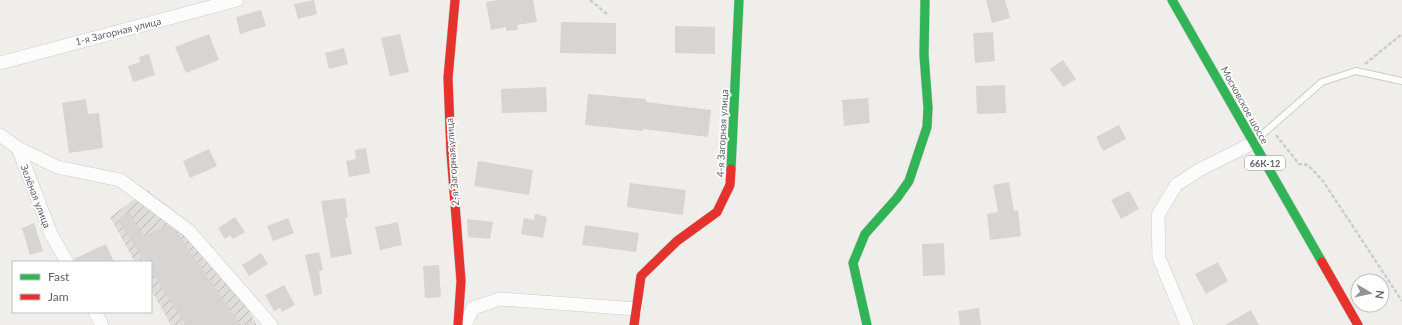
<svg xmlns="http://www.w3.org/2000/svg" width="1402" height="325" font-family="Lato,sans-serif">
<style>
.industrial{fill:url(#industrial-furrows)}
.building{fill:#d6d5d3}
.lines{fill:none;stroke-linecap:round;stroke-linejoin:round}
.lane-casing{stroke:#cbcccc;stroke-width:8}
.street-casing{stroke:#cbcccc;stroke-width:14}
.fast-casing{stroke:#cacacb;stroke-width:10}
.jam-casing{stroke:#cacacb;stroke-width:10}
.path{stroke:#cacfcc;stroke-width:2.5;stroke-dasharray:4 2;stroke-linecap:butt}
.lane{stroke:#fdfcfc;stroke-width:6}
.street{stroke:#fdfcfc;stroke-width:13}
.fast{stroke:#30b455;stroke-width:9}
.jam{stroke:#e5322d;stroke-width:9}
.labels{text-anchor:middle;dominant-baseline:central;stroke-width:3.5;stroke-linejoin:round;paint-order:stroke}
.shield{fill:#fff;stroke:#8f9295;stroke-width:1}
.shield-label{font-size:9px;font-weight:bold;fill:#5f6368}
.street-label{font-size:10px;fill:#5f6368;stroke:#fff}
</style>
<defs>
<pattern id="industrial-furrows" width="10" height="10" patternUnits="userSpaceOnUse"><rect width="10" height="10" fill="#dfddda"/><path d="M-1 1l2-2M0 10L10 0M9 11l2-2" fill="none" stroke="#b8b7b5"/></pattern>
</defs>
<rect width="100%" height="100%" fill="#efeeea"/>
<!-- industrial -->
<polygon class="industrial" points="147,190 183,218 212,246 257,325 171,325 151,290 151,262 135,262 110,217"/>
<!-- building -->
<g class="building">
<polygon points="314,0 317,14 298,19 294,4"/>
<polygon points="498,0 533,0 537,22 517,25 518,30 506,31 506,27 491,30 486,2"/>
<polygon points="986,0 1005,0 1010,18 992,23"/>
<polygon points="261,10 266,26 240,34 236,17"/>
<polygon points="561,22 616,23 616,54 560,53"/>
<polygon points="675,26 715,27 715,54 675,53"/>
<polygon points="993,32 995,61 975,63 973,33"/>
<polygon points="209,34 219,60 186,73 175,47"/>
<polygon points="400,34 409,72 390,76 381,38"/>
<polygon points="344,48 348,64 329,69 325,53"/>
<polygon points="149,54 155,75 133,82 128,66 140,62 139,57"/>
<polygon points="1063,60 1076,79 1063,87 1050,69"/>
<polygon points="1005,85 1006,113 977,114 976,86"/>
<polygon points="546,87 547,112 502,113 501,89"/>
<polygon points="588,94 646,99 646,102 711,110 708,137 643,129 643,131 585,125"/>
<polygon points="868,98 870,123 844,126 842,100"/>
<polygon points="86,99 88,114 99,113 103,148 69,153 62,103"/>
<polygon points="1119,125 1126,139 1103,151 1096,137"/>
<polygon points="366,148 370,173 349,177 346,161 356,159 355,150"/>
<polygon points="209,149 217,166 190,178 183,161"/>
<polygon points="478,161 533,170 529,195 474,186"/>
<polygon points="1009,182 1014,211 1018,210 1021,236 990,240 987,214 998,212 993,185"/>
<polygon points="630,183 686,190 683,215 627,207"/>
<polygon points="1129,191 1139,209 1121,219 1111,200"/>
<polygon points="345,198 348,217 345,218 352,254 331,258 321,201"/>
<polygon points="129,212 144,236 167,225 176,231 241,325 186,325 151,271 151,262 145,262 118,220"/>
<polygon points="535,214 547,217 543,238 521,234 524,218 534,220"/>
<polygon points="235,217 245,232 233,239 230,235 225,239 218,228"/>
<polygon points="288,218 294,233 273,241 267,226"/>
<polygon points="467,219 493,222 490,239 468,237"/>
<polygon points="398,222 402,245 380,250 375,227"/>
<polygon points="34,223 43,251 30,255 22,228"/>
<polygon points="585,225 639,233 636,252 582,245"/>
<polygon points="944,243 945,275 923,276 922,244"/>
<polygon points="106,244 114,262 75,262 74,259"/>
<polygon points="319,252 323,270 319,271 322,294 314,296 305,255"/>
<polygon points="261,253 268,264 249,276 242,265"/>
<polygon points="1218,262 1228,281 1206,294 1195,274"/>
<polygon points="439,265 441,297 425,298 423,266"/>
<polygon points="284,285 295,305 282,312 280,308 274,311 265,295"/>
<polygon points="979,308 981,325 960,325 958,311"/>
<polygon points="1251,310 1259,325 1225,325"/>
</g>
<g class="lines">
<!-- lane casing -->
<g class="lane-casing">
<polyline id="lane" points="1256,140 1322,82 1356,71 1402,81"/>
</g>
<!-- street casing -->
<g class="street-casing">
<g id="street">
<polyline points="0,63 237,0"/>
<polyline points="0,135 18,148 51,234 67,262"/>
<polyline points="18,148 57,167 120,180 189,231 271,325"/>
<polyline points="95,312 102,325"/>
<polyline points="465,325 473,308 500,299 637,309"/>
<polyline points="1187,325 1159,258 1158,215 1176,185 1201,169 1253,143"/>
</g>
</g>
<!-- fast casing -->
<g class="fast-casing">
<g id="fast">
<polyline points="1172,0 1322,262"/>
<polyline points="731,169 739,0"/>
<polyline points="867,325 853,263 865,234 897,198 909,181 927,127 928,108 924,55 925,0"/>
</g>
</g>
<!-- jam casing -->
<g class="jam-casing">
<g id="jam">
<polyline points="455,0 448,78 451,153 461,281 458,325"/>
<polyline points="1322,262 1358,325"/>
<polyline points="634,325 641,276 677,241 717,212 730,185 731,169"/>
</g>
</g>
<!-- path -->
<g class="path">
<polyline points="590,0 607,14"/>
<polyline points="1365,64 1402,34"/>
<polyline points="1276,135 1299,164 1308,165 1323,181 1402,301"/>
</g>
<!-- lane -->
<use href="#lane" class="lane"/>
<!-- street -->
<use href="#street" class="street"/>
<!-- fast -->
<use href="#fast" class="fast"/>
<!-- jam -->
<use href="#jam" class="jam"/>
</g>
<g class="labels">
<!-- shield labels -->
<rect class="shield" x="1245" y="156" width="40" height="14" rx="3"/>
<g class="shield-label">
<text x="1265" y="163">66К-12</text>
</g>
<!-- street labels -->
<g class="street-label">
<text transform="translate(118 31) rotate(-14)">1-я Загорная улица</text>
<text transform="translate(1245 105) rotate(61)">Московское шоссе</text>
<text transform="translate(722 133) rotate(-87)">4-я Загорная улица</text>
<text transform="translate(452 162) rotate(-94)">2-я Загорная улица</text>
<text transform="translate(36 196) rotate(69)">Зелёная улица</text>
</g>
</g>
<!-- legend -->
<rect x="12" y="261" width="140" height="52" fill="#ffffff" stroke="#bfc1c3"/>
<rect x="20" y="274" width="20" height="6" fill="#30b455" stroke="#bfc1c3"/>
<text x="48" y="281" font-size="12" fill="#5f6368">Fast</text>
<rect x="20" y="294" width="20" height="6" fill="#e5322d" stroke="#bfc1c3"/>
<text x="48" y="301" font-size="12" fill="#5f6368">Jam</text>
<!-- north arrow -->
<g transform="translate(1370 293) rotate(99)"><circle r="19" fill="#ffffff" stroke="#bfc1c3"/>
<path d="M0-3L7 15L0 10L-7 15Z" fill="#919496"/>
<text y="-6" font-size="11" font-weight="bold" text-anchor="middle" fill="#5f6368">N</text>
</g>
</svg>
